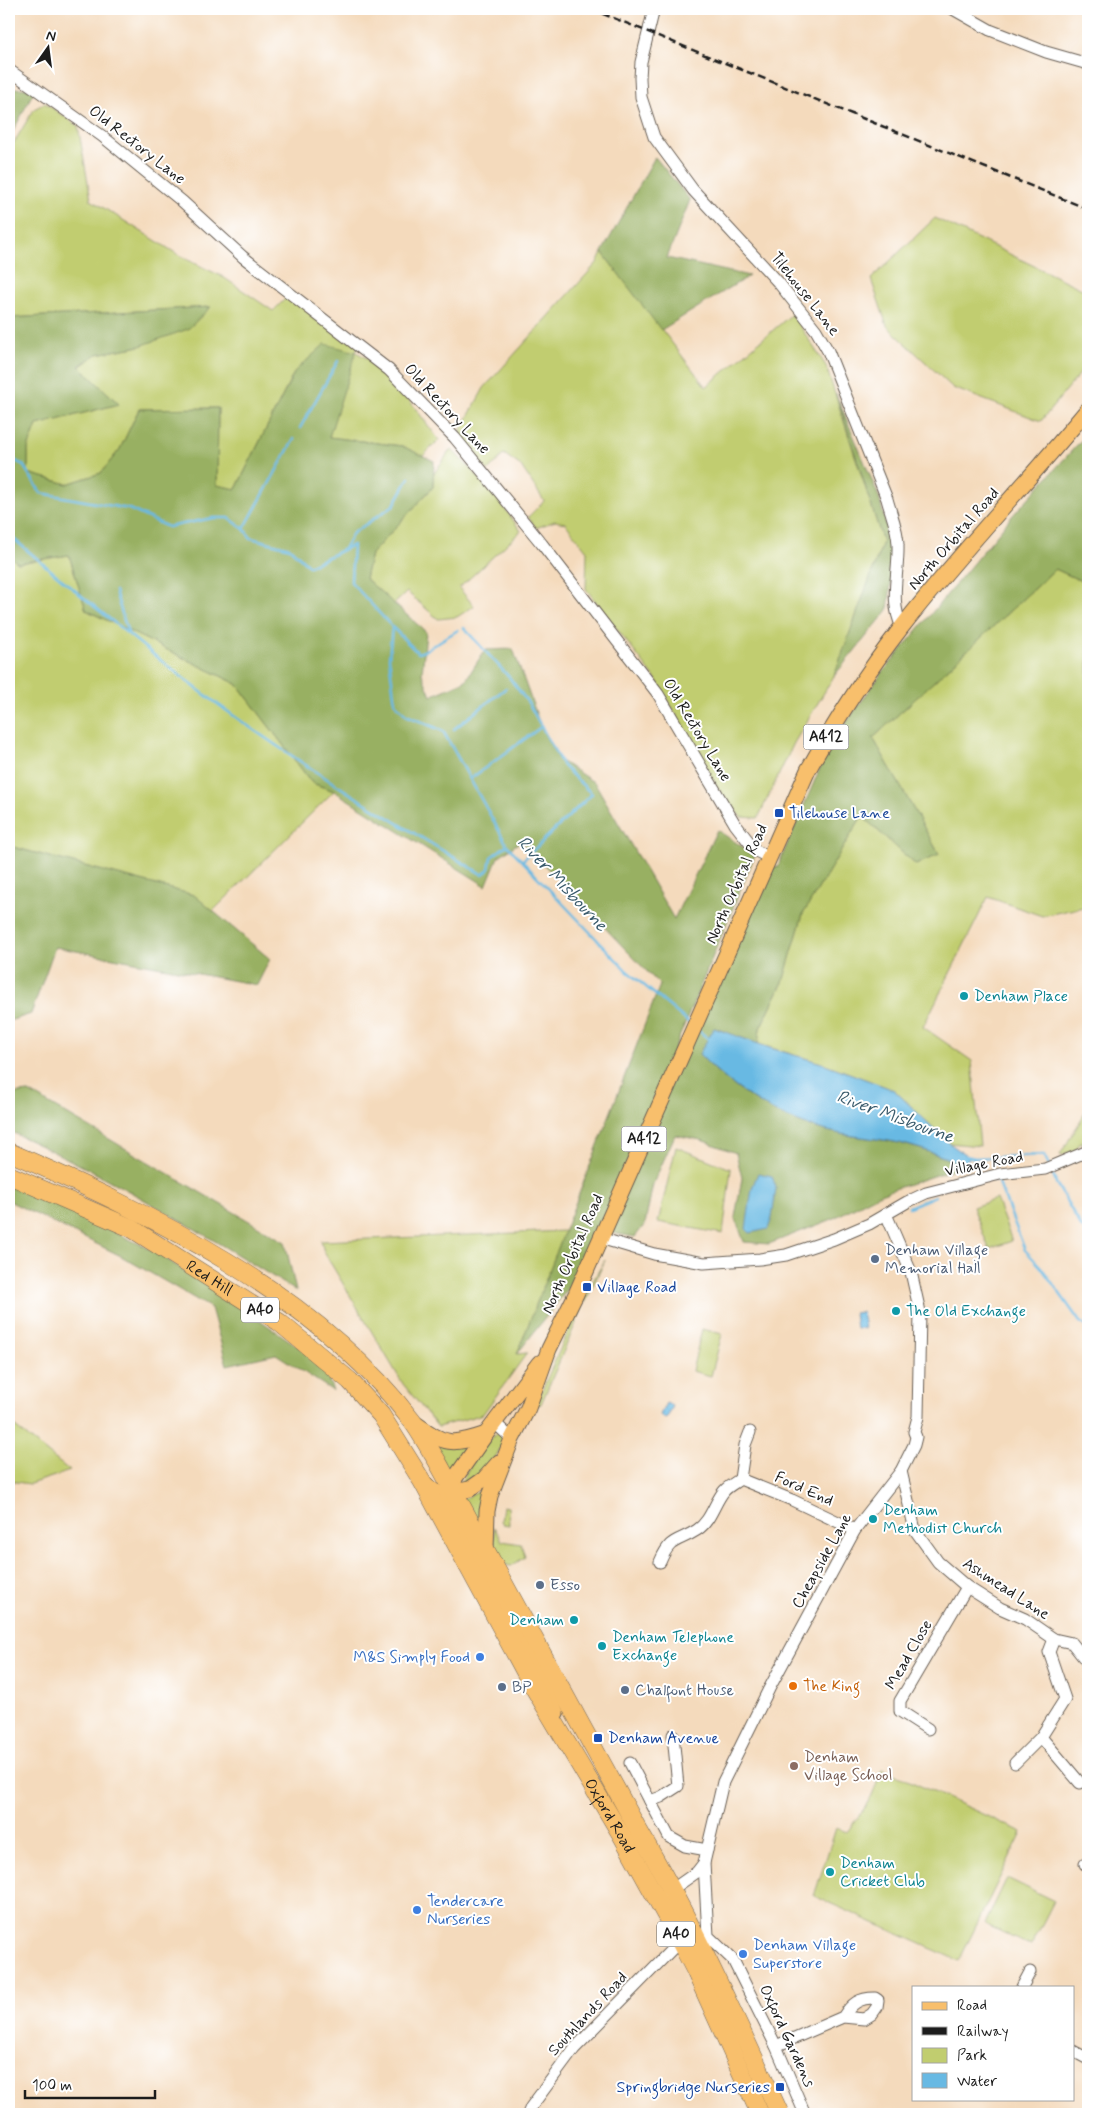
<svg xmlns="http://www.w3.org/2000/svg" width="1097" height="2123" font-family="Mynerve,sans-serif">
<style>
.green{fill:#c1cd6f;stroke:#6e7446}
.forest{fill:#98b062;stroke:#5a663f}
.water{fill:#68b9e3;stroke:#426a80}
.lines{fill:none;stroke-linecap:round;stroke-linejoin:round}
.stream{stroke:#68b9e3;stroke-width:2.5}
.minor-casing{stroke:#685e54;stroke-width:13}
.major-casing{stroke:#685e54;stroke-width:17}
.highway-casing{stroke:#685e54;stroke-width:19}
.minor{stroke:#fff;stroke-width:11}
.major{stroke:#f8bf6c;stroke-width:15}
.highway{stroke:#f8bf6c;stroke-width:18}
.rail{stroke:#1c1c1c;stroke-width:2.5;stroke-dasharray:8 4;stroke-linecap:butt}
.transit-dot{fill:#1a4fb4;stroke:#fff;stroke-width:2}
.culture-dot{fill:#0f9aa8;stroke:#fff;stroke-width:2}
.service-dot{fill:#5c6f8a;stroke:#fff;stroke-width:2}
.shop-dot{fill:#3f7fe0;stroke:#fff;stroke-width:2}
.food-dot{fill:#e8710a;stroke:#fff;stroke-width:2}
.education-dot{fill:#8d6e63;stroke:#fff;stroke-width:2}
.labels{text-anchor:middle;dominant-baseline:central;stroke-width:4;stroke-linejoin:round;paint-order:stroke}
.shield{fill:#fff;stroke:#606060;stroke-width:1}
.shield-label{font-size:15px;font-weight:bold;fill:#1c1c1c}
.street-label{font-size:16px;fill:#1c1c1c;stroke:#fff}
.transit-label{font-size:16px;fill:#164399;stroke:#fff;text-anchor:start}
.culture-label{font-size:16px;fill:#0d838f;stroke:#fff;text-anchor:start}
.service-label{font-size:16px;fill:#4e5e75;stroke:#fff;text-anchor:start}
.shop-label{font-size:16px;fill:#366cbe;stroke:#fff;text-anchor:start}
.food-label{font-size:16px;fill:#c56008;stroke:#fff;text-anchor:start}
.education-label{font-size:16px;fill:#785e54;stroke:#fff;text-anchor:start}
.water-label{font-size:18px;font-style:italic;fill:#3a5b6c;stroke:#fff}
</style>
<rect width="100%" height="100%" fill="#fff"/>
<filter id="ink" filterUnits="userSpaceOnUse"><feTurbulence type="fractalNoise" baseFrequency=".02" numOctaves="2"/><feDisplacementMap in="SourceGraphic" scale="10" xChannelSelector="R" yChannelSelector="G"/><feConvolveMatrix kernelMatrix="1 2 1 2 8 2 1 2 1" color-interpolation-filters="sRGB"/></filter>
<filter id="wash" filterUnits="userSpaceOnUse"><feTurbulence type="fractalNoise" baseFrequency=".0096" numOctaves="4" result="noise"/><feDisplacementMap in="SourceGraphic" scale="20" xChannelSelector="R" yChannelSelector="G"/><feGaussianBlur stdDeviation="1.12" result="paint"/><feColorMatrix in="noise" values="0 0 0 0 0 0 0 0 0 0 0 0 0 0 0 0 0 1.4 0 .05"/><feComposite in="paint" operator="in"/></filter>
<g filter="url(#wash)">
<rect width="100%" height="100%" fill="#f4dabc"/>
<!-- green -->
<g class="green">
<polygon points="45,103 78,126 91,200 182,257 223,277 273,311 287,297 361,339 356,352 386,369 439,440 423,456 402,446 328,437 355,352 295,371 236,489 217,486 218,408 139,409 120,449 101,473 67,484 28,473 28,448 37,425 119,404 79,367 97,354 140,346 210,307 9,318 9,151 34,109"/>
<polygon points="935,218 1088,292 1088,364 1041,421 953,388 887,326 871,279"/>
<polygon points="602,252 706,387 792,314 826,366 883,542 834,676 794,743 758,818 741,817 720,792 657,681 586,589 587,551 565,523 555,521 536,528 528,517 544,501 521,466 504,454 488,471 458,435 484,388 597,263"/>
<polygon points="451,449 492,491 521,531 459,588 474,606 457,617 438,619 407,592 394,604 365,578 371,554 433,487 433,475"/>
<polygon points="69,555 86,610 237,684 312,783 334,791 213,911 193,895 9,846 9,556 18,563"/>
<polygon points="1055,569 1088,584 1088,906 1042,916 988,897 923,1027 972,1061 980,1146 949,1143 894,1090 825,1064 758,1044 760,1028 783,982 803,914 862,816 916,865 939,854 873,738"/>
<polygon points="1088,1108 1088,1143 1083,1145 1082,1141 1075,1150 1062,1156 1060,1155"/>
<polygon points="676,1147 731,1169 723,1234 658,1222"/>
<polygon points="996,1199 1012,1241 989,1249 973,1207"/>
<polygon points="565,1231 517,1354 527,1353 483,1414 438,1427 403,1384 324,1252 321,1241"/>
<polygon points="605,1260 585,1303 583,1298"/>
<polygon points="577,1311 581,1311 541,1404 535,1406"/>
<polygon points="702,1329 722,1334 711,1376 692,1371"/>
<polygon points="9,1422 70,1471 30,1484 9,1481"/>
<path d="M498,1432l7,7c-13,27 -19,35 -46,48 9,-20 22,-41 39,-55z"/>
<polygon points="429,1438 475,1441 450,1474"/>
<polygon points="491,1481 479,1527 463,1499 481,1491"/>
<polygon points="503,1506 508,1507 509,1525 503,1524 501,1521"/>
<polygon points="494,1527 502,1541 521,1544 525,1557 511,1566 506,1565 494,1545"/>
<polygon points="883,1769 1022,1832 959,1961 814,1896 836,1828 847,1832 869,1802"/>
<polygon points="1007,1878 1054,1901 1031,1946 985,1924"/>
</g>
<!-- forest -->
<g class="forest">
<polygon points="9,88 35,89 9,139"/>
<polygon points="655,157 690,200 667,258 749,276 661,330 602,252"/>
<polygon points="211,307 188,329 140,346 97,354 79,366 119,404 37,425 28,448 28,473 67,484 101,473 120,449 139,409 218,408 217,485 236,489 295,371 325,344 356,352 329,437 402,446 434,461 433,487 371,554 365,578 426,632 422,674 431,696 465,681 485,650 513,649 541,727 559,760 595,783 674,919 717,830 755,855 582,1271 517,1354 660,985 521,841 498,857 486,886 334,791 312,783 237,684 86,610 69,555 18,563 9,556 9,318"/>
<polygon points="836,394 879,497 894,557 888,610 834,676 883,542"/>
<path d="M1088,433v151l-33,-15 -182,169 66,116 -23,11 -54,-49 -59,98 -20,68 -23,46 -2,16 -43,-16 -16,26c35,38 82,67 133,78 24,6 51,6 75,13 19,5 39,13 58,20l-85,29 -50,26 -61,24 -25,-2 -9,-25 7,-39 -6,-25 -35,-13 -26,-5 -22,49 -8,40 -10,13 -23,-4 -12,15 166,-386 11,6 53,-123 52,-72 131,-158z"/>
<polygon points="9,846 194,895 270,959 257,985 55,947 31,1014 9,1021 9,929 11,925 9,924"/>
<path d="M29,1092l256,150 11,49c-93,-58 -186,-115 -287,-160v-37z"/>
<polygon points="9,1182 154,1251 251,1314 322,1363 333,1391 276,1354 227,1365 211,1308 121,1256 9,1201"/>
</g>
<!-- water -->
<g class="water">
<path d="M714,1028l56,20 55,16 69,26 55,53 20,14 -4,8c-19,-7 -38,-15 -58,-20 -24,-7 -51,-7 -75,-13 -51,-11 -97,-40 -133,-78z"/>
<polygon points="758,1173 772,1176 776,1188 772,1218 768,1229 750,1233 746,1229 752,1188"/>
<polygon points="862,1312 865,1328 856,1329 854,1313"/>
<polygon points="666,1403 673,1406 667,1418 665,1419 660,1415"/>
</g>
<g class="lines">
<!-- stream -->
<g class="stream">
<polyline points="300,428 338,361"/>
<polyline points="9,457 23,465 41,493 129,509 168,527 213,518 229,518 244,529 251,538 290,548 309,566 353,545 351,582 392,627 389,658 395,703 406,715 443,731 507,845 627,971 689,1023"/>
<polyline points="244,529 294,439"/>
<path d="M9,535c63,53 125,106 191,156 90,68 187,126 283,184l6,-6 2,-12 16,-12"/>
<polyline points="344,549 353,533 394,505 409,478"/>
<polyline points="115,591 128,633"/>
<polyline points="392,627 418,653 424,651 458,630"/>
<polyline points="464,628 509,677 529,704 563,766 592,794 522,861"/>
<polyline points="454,729 506,688"/>
<polyline points="470,779 541,727"/>
<polyline points="699,1031 710,1040"/>
<polyline points="966,1156 975,1158 1044,1155 1049,1165"/>
<polyline points="1051,1170 1056,1183 1082,1228 1088,1232"/>
<polyline points="993,1180 998,1181 1025,1250 1041,1267 1080,1322 1088,1327"/>
<polyline points="909,1207 935,1196"/>
</g>
</g>
</g>
<g filter="url(#ink)">
<g class="lines">
<!-- minor casing -->
<g class="minor-casing">
<g id="minor">
<path d="M654,9l-13,53 -1,16 1,19 13,40 39,53 85,92 38,48 12,21 59,148c4,15 11,31 11,46 1,28 -9,56 4,82"/>
<polyline points="953,9 990,30 1046,52 1088,64"/>
<polyline points="9,70 102,136 183,202 243,257 389,370 455,438 542,544 658,694 735,824 756,851 768,857"/>
<polyline points="600,1238 654,1254 704,1263 760,1259 786,1255 834,1239 869,1224 907,1202 926,1193 1000,1174 1045,1169 1088,1151"/>
<polyline points="495,1423 512,1439"/>
<polyline points="901,1471 915,1530 938,1562 967,1587 1000,1608 1025,1619 1054,1639 1072,1643 1088,1663"/>
<polyline points="740,1479 745,1445 750,1432"/>
<path d="M660,1562c11,-26 17,-19 37,-32 14,-9 17,-27 27,-39 4,-5 11,-8 16,-12l52,21 63,30"/>
<polyline points="928,1729 900,1711 900,1701 967,1587"/>
<polyline points="1041,1737 1080,1783"/>
<polyline points="630,1763 669,1837 685,1846 707,1850"/>
<polyline points="1015,1763 1041,1737 1065,1699 1049,1652 1054,1639"/>
<polyline points="650,1801 661,1797 678,1786 673,1735"/>
<polyline points="1085,1864 1088,1866"/>
<polyline points="667,1893 697,1872 704,1863"/>
<polyline points="1022,1987 1030,1972"/>
<path d="M776,2046l67,-29 21,2 8,-5 5,-7 1,-7 -3,-2c-16,0 -23,5 -32,19"/>
<polyline points="1073,2051 1088,2059"/>
<polyline points="528,2114 531,2107 574,2049 680,1941 678,1936"/>
<polyline points="805,2114 776,2046 733,1960 708,1936 704,1863 723,1782 769,1689 855,1530 901,1471 914,1445 916,1437 914,1432 918,1417 920,1312 911,1272 886,1214"/>
</g>
</g>
<!-- major casing -->
<g class="major-casing">
<g id="major">
<polyline points="539,1363 486,1434 455,1478 449,1509 540,1676 556,1713"/>
<path d="M416,1424c30,21 35,22 70,10"/>
<polyline points="422,1481 434,1491 442,1494 470,1489 484,1479 499,1462"/>
<path d="M486,1550l1,-39 3,-15 22,-57 16,-31 21,-59 27,-55 232,-524c28,-50 58,-97 93,-142 59,-76 126,-145 187,-219"/>
</g>
</g>
<!-- highway casing -->
<g class="highway-casing">
<g id="highway">
<path d="M9,1152c143,62 306,141 403,269 9,12 16,26 24,38l204,374c53,91 96,186 140,281"/>
<path id="s1" d="M9,1175l122,53 148,94 71,59 31,34 41,66 108,200 92,155 58,105 15,29 65,144"/>
</g>
</g>
<!-- minor -->
<use href="#minor" class="minor"/>
<!-- major -->
<use href="#major" class="major"/>
<!-- highway -->
<use href="#highway" class="highway"/>
<!-- rail -->
<polyline class="rail" points="591,9 1088,209"/>
</g>
</g>
<!-- markers -->
<g class="transit-dot">
<rect x="774" y="808" width="10" height="10" rx="2.5"/>
<rect x="582" y="1282" width="10" height="10" rx="2.5"/>
<rect x="593" y="1733" width="10" height="10" rx="2.5"/>
<rect x="775" y="2082" width="10" height="10" rx="2.5"/>
</g>
<g class="culture-dot">
<circle cx="964" cy="996" r="5"/>
<circle cx="896" cy="1311" r="5"/>
<circle cx="873" cy="1519" r="5"/>
<circle cx="574" cy="1620" r="5"/>
<circle cx="602" cy="1646" r="5"/>
<circle cx="830" cy="1872" r="5"/>
</g>
<g class="service-dot">
<circle cx="875" cy="1259" r="5"/>
<circle cx="540" cy="1585" r="5"/>
<circle cx="502" cy="1687" r="5"/>
<circle cx="625" cy="1690" r="5"/>
</g>
<g class="shop-dot">
<circle cx="480" cy="1657" r="5"/>
<circle cx="417" cy="1910" r="5"/>
<circle cx="743" cy="1954" r="5"/>
</g>
<circle class="food-dot" cx="793" cy="1686" r="5"/>
<circle class="education-dot" cx="794" cy="1766" r="5"/>
<g class="labels">
<!-- shield labels -->
<g class="shield">
<rect x="803.5" y="724.5" width="45" height="25" rx="4"/>
<rect x="621.5" y="1126.5" width="45" height="25" rx="4"/>
<rect x="241" y="1297.5" width="38" height="25" rx="4"/>
<rect x="657" y="1921.5" width="38" height="25" rx="4"/>
</g>
<g class="shield-label">
<text x="826" y="737">A412</text>
<text x="644" y="1139">A412</text>
<text x="260" y="1310">A40</text>
<text x="676" y="1934">A40</text>
</g>
<!-- street labels -->
<g class="street-label">
<text transform="translate(137 145) rotate(38)">Old Rectory Lane</text>
<text transform="translate(805 294) rotate(52)">Tilehouse Lane</text>
<text transform="translate(447 409) rotate(47)">Old Rectory Lane</text>
<text transform="translate(954 539) rotate(-49)">North Orbital Road</text>
<text transform="translate(697 730) rotate(59)">Old Rectory Lane</text>
<text transform="translate(737 884) rotate(-66)">North Orbital Road</text>
<text transform="translate(984 1164) rotate(-11)">Village Road</text>
<text transform="translate(573 1254) rotate(-66)">North Orbital Road</text>
<text stroke="none"><textPath href="#s1" startOffset="226">Red Hill</textPath></text>
<text transform="translate(804 1489) rotate(24)">Ford End</text>
<text transform="translate(822 1561) rotate(-61)">Cheapside Lane</text>
<text transform="translate(1006 1589) rotate(33)">Ashmead Lane</text>
<text transform="translate(909 1655) rotate(-60)">Mead Close</text>
<text stroke="none"><textPath href="#s1" startOffset="908">Oxford Road</textPath></text>
<text transform="translate(588 2014) rotate(-47)">Southlands Road</text>
<text transform="translate(787 2036) rotate(65)">Oxford Gardens</text>
</g>
<!-- transit labels -->
<g class="transit-label">
<text x="789" y="813">Tilehouse Lane</text>
<text x="597" y="1287">Village Road</text>
<text x="608" y="1738">Denham Avenue</text>
<text x="770" y="2087" text-anchor="end">Springbridge Nurseries</text>
</g>
<!-- culture labels -->
<g class="culture-label">
<text x="974" y="996">Denham Place</text>
<text x="906" y="1311">The Old Exchange</text>
<text x="883" y="1510">Denham<tspan x="883" dy="18">Methodist Church</tspan></text>
<text x="564" y="1620" text-anchor="end">Denham</text>
<text x="612" y="1637">Denham Telephone<tspan x="612" dy="18">Exchange</tspan></text>
<text x="840" y="1863">Denham<tspan x="840" dy="18">Cricket Club</tspan></text>
</g>
<!-- service labels -->
<g class="service-label">
<text x="885" y="1250">Denham Village<tspan x="885" dy="18">Memorial Hall</tspan></text>
<text x="550" y="1585">Esso</text>
<text x="512" y="1687">BP</text>
<text x="635" y="1690">Chalfont House</text>
</g>
<!-- shop labels -->
<g class="shop-label">
<text x="470" y="1657" text-anchor="end">M&amp;S Simply Food</text>
<text x="427" y="1901">Tendercare<tspan x="427" dy="18">Nurseries</tspan></text>
<text x="753" y="1945">Denham Village<tspan x="753" dy="18">Superstore</tspan></text>
</g>
<!-- food labels -->
<g class="food-label">
<text x="803" y="1686">The King</text>
</g>
<!-- education labels -->
<g class="education-label">
<text x="804" y="1757">Denham<tspan x="804" dy="18">Village School</tspan></text>
</g>
<!-- water labels -->
<g class="water-label">
<text transform="translate(562 884) rotate(47)">River Misbourne</text>
<text transform="translate(895 1117) rotate(20)">River Misbourne</text>
</g>
</g>
<!-- margin -->
<rect width="1097" height="2123" fill="none" stroke="#fff" stroke-width="30"/>
<!-- legend -->
<rect x="912" y="1986" width="162" height="115" fill="#ffffff" stroke="#a4a4a4"/>
<rect x="922" y="2002" width="25" height="8" fill="#f8bf6c" stroke="#a4a4a4"/>
<text x="957" y="2010" font-size="15" fill="#1c1c1c">Road</text>
<rect x="922" y="2027" width="25" height="8" fill="#1c1c1c" stroke="#a4a4a4"/>
<text x="957" y="2036" font-size="15" fill="#1c1c1c">Railway</text>
<rect x="922" y="2048" width="25" height="15" fill="#c1cd6f" stroke="#a4a4a4"/>
<text x="957" y="2060" font-size="15" fill="#1c1c1c">Park</text>
<rect x="922" y="2073" width="25" height="15" fill="#68b9e3" stroke="#a4a4a4"/>
<text x="957" y="2086" font-size="15" fill="#1c1c1c">Water</text>
<!-- north arrow -->
<g transform="translate(48 48) rotate(14)" stroke="#ffffff" stroke-width="4" paint-order="stroke">
<path d="M0-4L9 19L0 12L-9 19Z" fill="#1c1c1c"/>
<text y="-8" font-size="14" font-weight="bold" text-anchor="middle" fill="#1c1c1c">N</text>
</g>
<!-- scale -->
<path d="M25 2090v8h130v-8" fill="none" stroke="#1c1c1c" stroke-width="2.5"/>
<text x="32" y="2090" font-size="15" fill="#1c1c1c" stroke="#ffffff" stroke-width="4" paint-order="stroke">100 m</text>
</svg>
